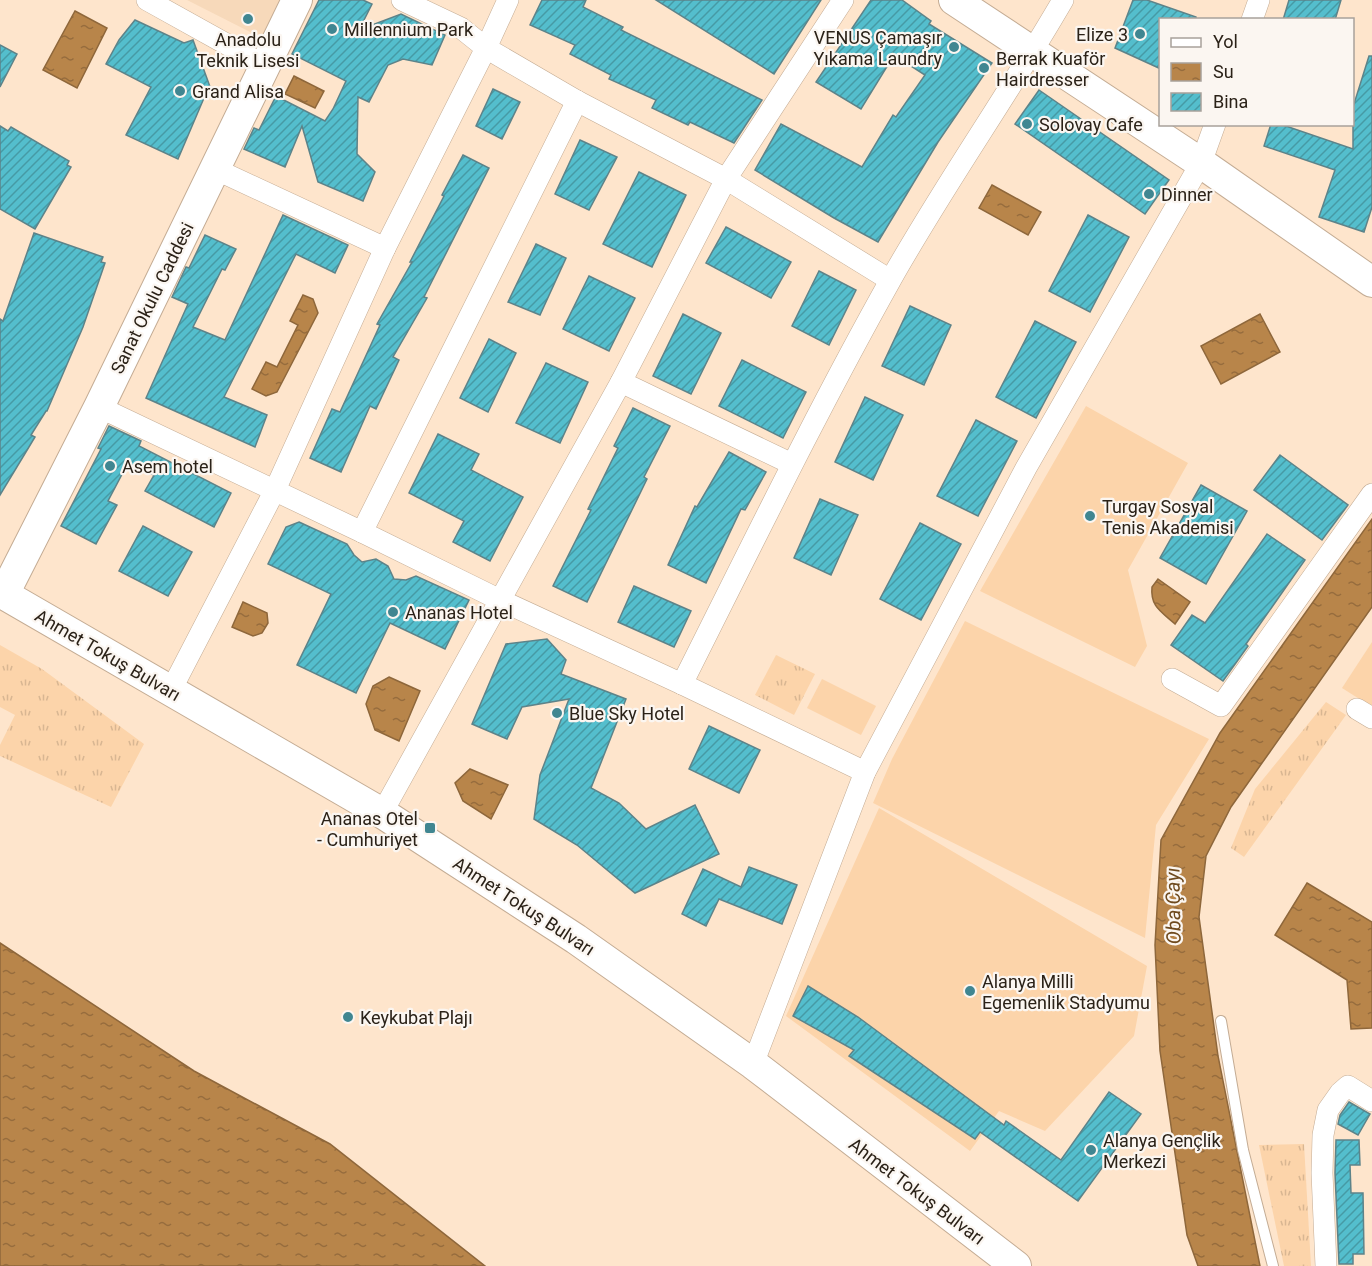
<svg xmlns="http://www.w3.org/2000/svg" width="1372" height="1266" font-family="Roboto,sans-serif">
<style>
.built{fill:#f7d9ba}
.grass{fill:url(#grass-tufts)}
.pitch{fill:#fcd4aa}
.water{fill:url(#water-ripples);stroke:#8e673b;stroke-width:1.5}
.building{fill:url(#building-hatch);stroke:#5d8389;stroke-width:1.5}
.lines{fill:none;stroke-linecap:round;stroke-linejoin:round}
.lane-casing{stroke:#c4ac94;stroke-width:12}
.street-casing{stroke:#c4ac94;stroke-width:22}
.secondary-casing{stroke:#c4ac94;stroke-width:32}
.lane{stroke:#fff;stroke-width:10}
.street{stroke:#fff;stroke-width:21}
.secondary{stroke:#fff;stroke-width:30}
.poi-dot{fill:#408691;stroke:#fbf6f1;stroke-width:2}
.labels{text-anchor:middle;dominant-baseline:central;stroke-width:4.5;stroke-linejoin:round;paint-order:stroke}
.poi-label{font-size:18px;fill:#2b2218;stroke:#fbf6f1;text-anchor:start}
.street-label{font-size:18px;fill:#2b2218;stroke:#fbf6f1}
.water-label{font-size:20px;font-style:italic;fill:#6f4a1e;stroke:#fbf6f1}
</style>
<defs>
<pattern id="grass-tufts" width="24" height="20" patternUnits="userSpaceOnUse" patternTransform="scale(1.5)"><rect width="24" height="20" fill="#fcd4aa"/><path d="M3 7l-1-3M5 7V3M7 7l1-3M15 17l-1-3M17 17v-4M19 17l1-3" fill="none" stroke="#d8b692"/></pattern>
<pattern id="water-ripples" width="26" height="14" patternUnits="userSpaceOnUse" patternTransform="scale(1.5)"><rect width="26" height="14" fill="#b8854a"/><path d="M2 4q2-2 4 0t4 0M15 11q2-2 4 0t4 0" fill="none" stroke="#966c3d"/></pattern>
<pattern id="building-hatch" width="6" height="6" patternUnits="userSpaceOnUse" patternTransform="scale(1.5)"><rect width="6" height="6" fill="#54becd"/><path d="M-1 1l2-2M0 6l6-6M5 7l2-2" fill="none" stroke="#469aa5"/></pattern>
</defs>
<rect width="100%" height="100%" fill="#fee5cc"/>
<!-- built -->
<polygon class="built" points="187,0 280,0 262,38"/>
<!-- grass -->
<g class="grass">
<polygon points="0,645 42,669 144,744 111,807 0,756 0,745 15,715 0,707"/>
<polygon points="776,655 815,674 794,715 755,695"/>
<polygon points="1326,702 1346,715 1244,857 1231,848 1255,789"/>
<polygon points="1304,1144 1311,1266 1284,1266 1259,1145"/>
</g>
<!-- pitch -->
<g class="pitch">
<polygon points="1086,406 1188,463 1128,570 1147,646 1135,667 980,591"/>
<polygon points="965,621 1209,739 1156,825 1145,938 873,803 892,759"/>
<polygon points="1372,642 1372,707 1342,688"/>
<polygon points="822,679 876,706 861,735 807,708"/>
<polygon points="879,808 1147,966 1134,1036 1045,1131 999,1111 970,1151 786,1016"/>
</g>
<!-- water -->
<g class="water">
<polygon points="75,11 107,28 77,88 43,70"/>
<polygon points="294,76 324,91 315,108 285,94"/>
<polygon points="992,185 1041,212 1028,235 979,208"/>
<polygon points="303,295 313,299 318,313 277,392 266,396 252,389 266,362 277,367 298,325 290,321"/>
<polygon points="1260,314 1280,352 1221,384 1201,346"/>
<polygon points="1372,519 1372,607 1231,807 1206,856 1199,917 1218,1056 1260,1266 1198,1266 1187,1235 1160,1051 1155,945 1161,840 1220,733"/>
<path d="M1158,579l32,23 -15,22c-13,-12 -25,-17 -23,-37z"/>
<polygon points="243,602 267,613 268,623 262,633 253,636 232,627"/>
<polygon points="389,677 420,691 399,741 375,730 366,704 373,686"/>
<polygon points="470,769 508,785 491,819 463,801 455,783"/>
<polygon points="1307,883 1372,922 1372,1028 1351,1029 1347,980 1275,935"/>
<polygon points="0,943 194,1071 330,1144 485,1266 0,1266"/>
</g>
<!-- building -->
<g class="building">
<polygon points="319,0 363,0 372,4 359,30 401,14 445,35 432,65 403,59 388,65 369,102 358,97 357,154 375,172 363,201 318,182 302,126 285,167 244,149 254,128 259,130 276,96 325,121 333,109 346,81 292,54"/>
<polygon points="542,0 586,0 583,7 623,27 621,30 762,100 734,143 690,122 688,125 652,108 656,100 609,79 611,75 570,54 575,45 530,25"/>
<polygon points="656,0 821,0 774,74"/>
<polygon points="871,0 902,0 931,21 929,24 992,63 938,142 878,242 834,218 755,170 781,124 862,167 893,115 896,117 925,75 894,55 861,109 816,82"/>
<polygon points="1133,0 1147,0 1196,17 1196,20 1161,20 1161,69 1115,48"/>
<polygon points="1289,0 1341,0 1335,20 1283,20"/>
<polygon points="135,20 184,43 193,40 213,95 204,98 178,159 126,135 151,87 106,64 119,40"/>
<polygon points="0,45 17,54 0,87"/>
<polygon points="1369,56 1372,56 1372,207 1364,232 1319,217 1335,170 1264,146 1271,124 1280,124 1353,149 1353,107"/>
<polygon points="493,89 520,102 502,139 476,126"/>
<polygon points="1039,90 1169,180 1145,214 1015,124"/>
<polygon points="0,126 8,131 11,127 69,161 67,165 71,167 35,229 0,209"/>
<polygon points="580,140 617,157 589,210 555,194"/>
<polygon points="463,155 489,168 424,297 427,298 393,357 399,360 376,409 370,406 341,472 310,458 332,409 340,412 380,325 377,324 412,262 410,262 444,196 442,195"/>
<polygon points="639,172 686,195 652,267 603,244"/>
<polygon points="283,215 348,245 335,273 296,254 224,397 267,415 255,447 146,398 188,304 172,297 186,267 189,268 205,235 236,249 225,270 222,269 193,327 225,340"/>
<polygon points="1088,215 1129,237 1090,312 1049,291"/>
<polygon points="726,227 791,262 771,298 706,263"/>
<polygon points="34,233 103,257 101,262 105,263 83,327 47,411 46,411 31,435 35,437 0,495 0,319 3,321"/>
<polygon points="536,244 566,258 540,315 508,302"/>
<polygon points="819,271 856,290 829,345 792,326"/>
<polygon points="589,276 635,298 609,351 563,329"/>
<polygon points="910,306 951,325 924,385 882,366"/>
<polygon points="683,314 721,333 691,394 653,376"/>
<polygon points="1035,321 1076,342 1036,418 996,397"/>
<polygon points="489,339 516,353 488,412 460,398"/>
<polygon points="742,360 806,392 783,438 719,406"/>
<polygon points="546,363 588,382 560,443 516,423"/>
<polygon points="865,397 903,415 873,480 835,462"/>
<polygon points="633,408 670,426 644,477 647,479 587,602 553,586 591,510 588,509 618,448 614,446"/>
<polygon points="976,420 1017,441 978,516 937,496"/>
<polygon points="109,426 141,441 139,446 231,493 214,527 145,491 154,475 128,463 108,501 117,505 96,544 61,526 101,449 98,448"/>
<polygon points="438,434 479,454 471,470 523,497 490,561 453,542 464,521 409,493"/>
<polygon points="729,452 766,472 745,510 741,509 706,583 668,565 695,506 697,507"/>
<polygon points="1280,455 1348,505 1322,540 1254,490"/>
<polygon points="1201,485 1247,511 1206,584 1160,558"/>
<polygon points="820,499 858,515 831,575 794,558"/>
<polygon points="299,522 347,544 354,555 362,562 376,559 388,566 394,579 406,580 416,576 469,600 445,649 390,623 356,693 297,665 331,594 268,564 286,527"/>
<polygon points="920,523 961,544 921,620 880,599"/>
<polygon points="143,526 192,552 168,596 119,571"/>
<polygon points="1267,534 1305,560 1246,644 1248,646 1223,681 1171,645 1192,615 1205,623"/>
<polygon points="634,586 691,611 674,647 618,622"/>
<polygon points="547,639 566,660 561,674 626,699 591,788 619,803 646,829 695,805 719,854 635,893 577,845 534,819 540,775 569,699 522,707 507,739 472,724 506,644"/>
<polygon points="709,726 760,750 739,793 689,769"/>
<polygon points="749,867 797,885 782,924 719,899 706,926 682,914 703,869 741,887"/>
<polygon points="808,986 858,1017 1004,1125 1006,1121 1061,1160 1109,1092 1141,1114 1078,1201 980,1132 975,1139 849,1056 854,1050 793,1016"/>
<polygon points="1349,1102 1370,1114 1358,1135 1338,1124 1340,1115"/>
<polygon points="1336,1140 1359,1140 1360,1165 1350,1165 1351,1193 1363,1193 1364,1254 1353,1254 1353,1264 1339,1264 1335,1173"/>
</g>
<g class="lines">
<!-- lane casing -->
<g class="lane-casing">
<polyline id="lane" points="1221,1021 1243,1150 1273,1266"/>
</g>
<!-- street casing -->
<g class="street-casing">
<g id="street">
<polyline points="147,0 264,65"/>
<polyline points="402,0 461,28 486,48 577,101 726,179 890,280"/>
<polyline points="1252,20 1259,0"/>
<polyline points="215,169 385,248"/>
<polyline points="621,382 792,464"/>
<polyline points="99,407 362,532 500,600 682,684 865,772"/>
<polyline points="362,532 577,101"/>
<polyline points="1172,679 1221,706 1372,494"/>
<path d="M682,684c68,-135 134,-271 208,-403 54,-96 118,-186 173,-281"/>
<polyline points="170,692 275,490 385,248 486,48 508,0"/>
<polyline points="1357,709 1372,718"/>
<polyline points="382,813 621,382 726,179 843,0"/>
<polyline points="753,1064 865,772 1026,468 1201,163 1215,124"/>
<polyline points="1326,1266 1322,1173 1323,1135 1328,1110 1340,1093 1348,1086 1372,1101"/>
</g>
</g>
<!-- secondary casing -->
<g class="secondary-casing">
<g id="secondary">
<polyline points="954,0 1201,163 1372,282"/>
<polyline points="0,592 382,813 576,939 753,1064 1016,1266"/>
<polyline points="4,594 99,407 297,0"/>
</g>
</g>
<!-- lane -->
<use href="#lane" class="lane"/>
<!-- street -->
<use href="#street" class="street"/>
<!-- secondary -->
<use href="#secondary" class="secondary"/>
</g>
<!-- markers -->
<g class="poi-dot">
<circle cx="248" cy="19" r="6"/>
<circle cx="332" cy="29" r="6"/>
<circle cx="1140" cy="34" r="6"/>
<circle cx="954" cy="47" r="6"/>
<circle cx="984" cy="68" r="6"/>
<circle cx="180" cy="91" r="6"/>
<circle cx="1027" cy="124" r="6"/>
<circle cx="1149" cy="194" r="6"/>
<circle cx="110" cy="466" r="6"/>
<circle cx="1090" cy="516" r="6"/>
<circle cx="393" cy="612" r="6"/>
<circle cx="557" cy="713" r="6"/>
<rect x="424" y="822" width="12" height="12" rx="3"/>
<circle cx="970" cy="991" r="6"/>
<circle cx="348" cy="1017" r="6"/>
<circle cx="1091" cy="1150" r="6"/>
</g>
<g class="labels">
<!-- poi labels -->
<g class="poi-label">
<text x="344" y="29">Millennium Park</text>
<text x="1128" y="34" text-anchor="end">Elize 3</text>
<text x="942" y="37" text-anchor="end">VENUS Çamaşır<tspan x="942" dy="21">Yıkama Laundry</tspan></text>
<text x="248" y="39" text-anchor="middle">Anadolu<tspan x="248" dy="21">Teknik Lisesi</tspan></text>
<text x="996" y="58">Berrak Kuaför<tspan x="996" dy="21">Hairdresser</tspan></text>
<text x="192" y="91">Grand Alisa</text>
<text x="1039" y="124">Solovay Cafe</text>
<text x="1161" y="194">Dinner</text>
<text x="122" y="466">Asem hotel</text>
<text x="1102" y="506">Turgay Sosyal<tspan x="1102" dy="21">Tenis Akademisi</tspan></text>
<text x="405" y="612">Ananas Hotel</text>
<text x="569" y="713">Blue Sky Hotel</text>
<text x="418" y="818" text-anchor="end">Ananas Otel<tspan x="418" dy="21">- Cumhuriyet</tspan></text>
<text x="982" y="981">Alanya Milli<tspan x="982" dy="21">Egemenlik Stadyumu</tspan></text>
<text x="360" y="1017">Keykubat Plajı</text>
<text x="1103" y="1140">Alanya Gençlik<tspan x="1103" dy="21">Merkezi</tspan></text>
</g>
<!-- street labels -->
<g class="street-label">
<text transform="translate(152 298) rotate(-64)">Sanat Okulu Caddesi</text>
<text transform="translate(108 655) rotate(30)">Ahmet Tokuş Bulvarı</text>
<text transform="translate(524 906) rotate(33)">Ahmet Tokuş Bulvarı</text>
<text transform="translate(917 1191) rotate(37)">Ahmet Tokuş Bulvarı</text>
</g>
<!-- water labels -->
<g class="water-label">
<text transform="translate(1173 906) rotate(-91)">Oba Çayı</text>
</g>
</g>
<!-- legend -->
<rect x="1159" y="18" width="195" height="108" fill="#fbf6f1" stroke="#a8a19a" stroke-width="1.5"/>
<rect x="1171" y="38" width="30" height="9" fill="#ffffff" stroke="#a8a19a" stroke-width="1.5"/>
<text x="1213" y="48" font-size="18" fill="#2b2218">Yol</text>
<rect x="1171" y="63" width="30" height="18" fill="url(#water-ripples)" stroke="#a8a19a" stroke-width="1.5"/>
<text x="1213" y="78" font-size="18" fill="#2b2218">Su</text>
<rect x="1171" y="93" width="30" height="18" fill="url(#building-hatch)" stroke="#a8a19a" stroke-width="1.5"/>
<text x="1213" y="108" font-size="18" fill="#2b2218">Bina</text>
</svg>
